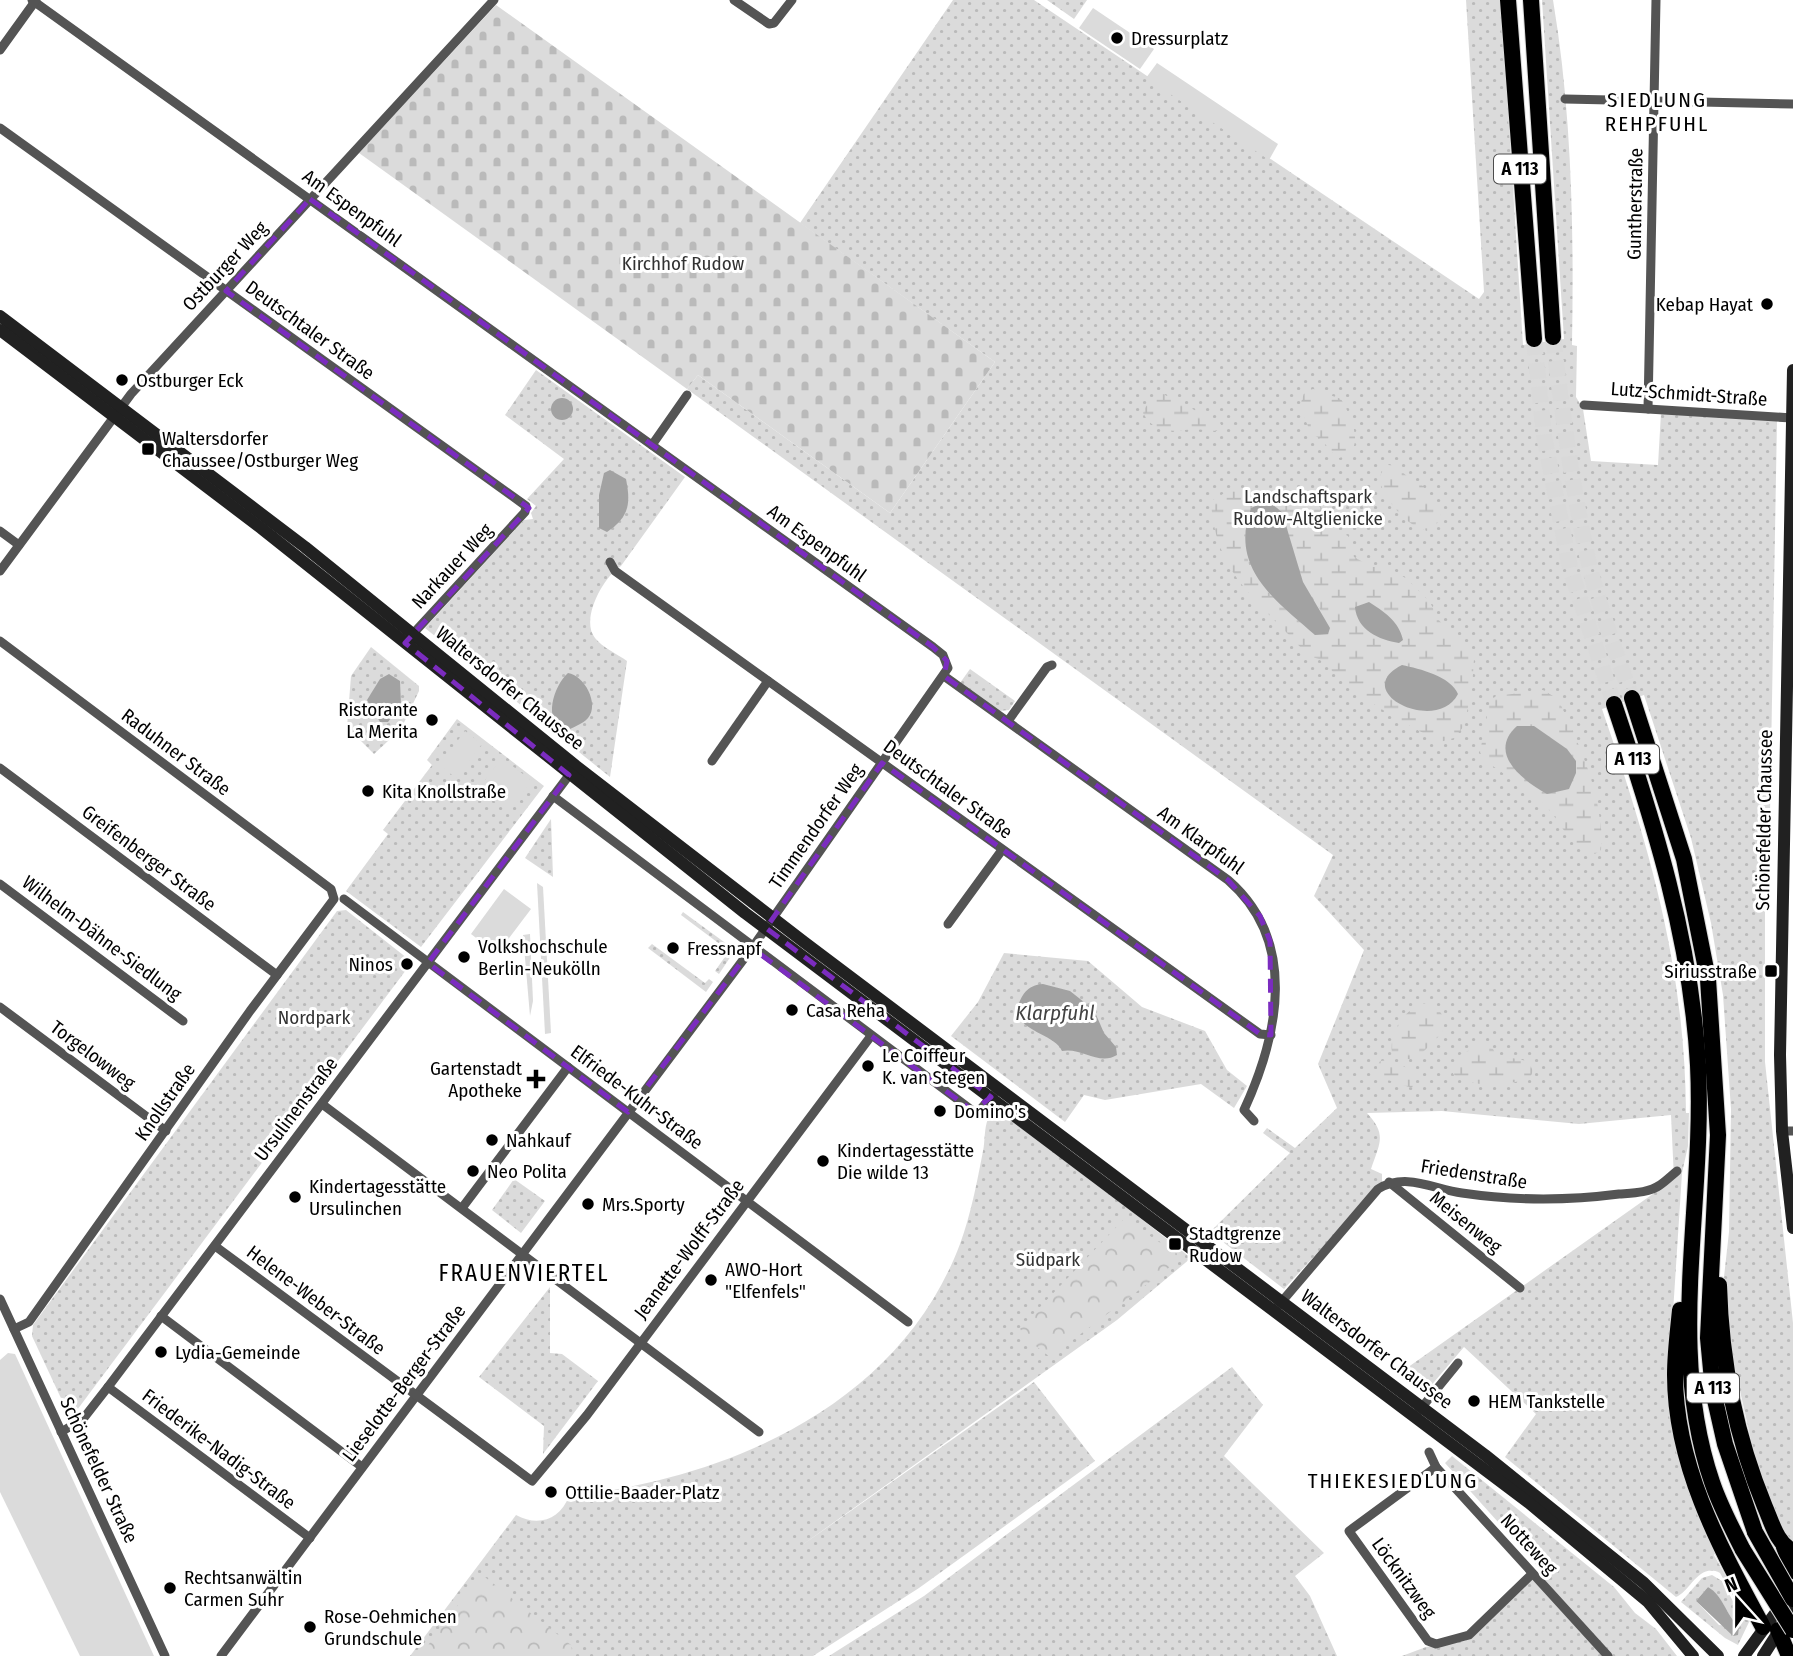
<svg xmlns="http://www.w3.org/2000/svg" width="1793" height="1656" font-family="'Fira Sans Condensed',sans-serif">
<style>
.grass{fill:url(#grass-dots);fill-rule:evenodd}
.forest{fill:url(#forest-crowns)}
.wetland{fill:url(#wetland-marsh);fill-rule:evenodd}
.cemetery{fill:url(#cemetery-stones)}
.garden{fill:#dbdbdb}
.water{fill:#a2a2a2}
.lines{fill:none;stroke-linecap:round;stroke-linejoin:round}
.motorway-tunnel{stroke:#d9d9d9;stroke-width:16;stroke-dasharray:16 8;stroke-linecap:butt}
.motorway-casing{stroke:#dbdbdb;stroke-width:18}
.minor{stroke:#545454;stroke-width:9}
.secondary{stroke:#212121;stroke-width:12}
.motorway{stroke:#000;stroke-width:16}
.motorway-bridge-casing{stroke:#dbdbdb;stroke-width:18;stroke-linecap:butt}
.motorway-bridge{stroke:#000;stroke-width:16}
.marked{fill:none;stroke:#7b2cbf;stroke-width:5;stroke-dasharray:14 9;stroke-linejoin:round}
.poi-dot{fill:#000;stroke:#fff;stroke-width:2.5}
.labels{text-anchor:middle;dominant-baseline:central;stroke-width:6;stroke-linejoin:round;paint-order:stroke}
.shield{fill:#fff;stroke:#4c4c4c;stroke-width:2}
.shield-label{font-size:18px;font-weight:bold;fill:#000}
.poi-label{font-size:19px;fill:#000;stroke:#fff;text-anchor:start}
.street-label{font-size:19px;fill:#000;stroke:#fff}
.park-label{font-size:19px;fill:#323232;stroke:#fff}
.neighbourhood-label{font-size:21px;letter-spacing:2px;fill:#000;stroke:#fff}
.water-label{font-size:21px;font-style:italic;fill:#434343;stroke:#fff}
.quarter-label{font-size:23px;letter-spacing:2px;fill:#000;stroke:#fff}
</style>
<defs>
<pattern id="grass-dots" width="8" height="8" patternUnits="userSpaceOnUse" patternTransform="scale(1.75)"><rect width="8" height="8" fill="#dbdbdb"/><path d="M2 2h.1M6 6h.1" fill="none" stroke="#bababa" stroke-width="1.8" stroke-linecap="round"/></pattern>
<pattern id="forest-crowns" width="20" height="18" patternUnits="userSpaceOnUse" patternTransform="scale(1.75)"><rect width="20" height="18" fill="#dbdbdb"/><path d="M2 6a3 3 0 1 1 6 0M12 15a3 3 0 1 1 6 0" fill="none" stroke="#bababa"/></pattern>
<pattern id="wetland-marsh" width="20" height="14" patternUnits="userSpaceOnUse" patternTransform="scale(1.75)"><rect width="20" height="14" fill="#dbdbdb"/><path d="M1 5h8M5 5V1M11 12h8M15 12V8" fill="none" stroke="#bababa"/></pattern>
<pattern id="cemetery-stones" width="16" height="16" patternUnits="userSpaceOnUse" patternTransform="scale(1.75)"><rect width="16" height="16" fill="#dbdbdb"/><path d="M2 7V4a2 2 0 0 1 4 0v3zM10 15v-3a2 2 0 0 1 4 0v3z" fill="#bababa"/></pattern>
</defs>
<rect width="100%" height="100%" fill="#fff"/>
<!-- grass -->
<g class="grass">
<path d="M953,0h81l445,299 5,-7 -18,-292h35l22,345 41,-6 -22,-339h11c19,113 21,231 19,345l5,1 -1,51 7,12 8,52 67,4 3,-52 116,7 -8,450 -4,22v170l28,261v223l-4,-2 -30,-68 -29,-130 -6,-69 5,-45 2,-123 -8,-114 -12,-72 -20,-85 -47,-143 -42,14c47,137 83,257 84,404h3l-1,33 -6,27 -12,186 46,193 -2,3 36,65 -12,25 -13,-7 -44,-36 21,-24 10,-3 10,6 19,35 3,-1 -24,-42c-21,-11 -30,19 -44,24l-171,-140 31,-43 -72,-67 -35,41h-15l-17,-13 277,-196 -3,-64 -92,9 -137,-13 -75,2c20,22 13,29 4,56l11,5v9l-98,106 -74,-57 80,-79 -27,-20 4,-5 28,20 42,-40 -19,-44 46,-114 -50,-54 19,-41 -646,-466 11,-14 192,138 105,-151 -195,-139zM1708,1587c15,9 18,28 31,40l-20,-2 -23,-24z"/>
<polygon points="1047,0 1087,0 1074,19"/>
<path d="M536,370l149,107 -64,89c-18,11 -41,54 -26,72 7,9 22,16 32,23l-17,116 -185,-149 99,-108 9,-1 -2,-6 5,-7 -9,-7 37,-40 -59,-44z"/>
<polygon points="371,647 419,686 419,691 401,729 374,754 347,727 351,676"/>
<polygon points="970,669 1015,701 1009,710 999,711 960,683"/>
<polygon points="457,719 544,786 421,947 346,891 388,834 383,830 432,765 427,760"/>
<polygon points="551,819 553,877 525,858"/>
<polygon points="346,910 412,962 77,1410 66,1409 32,1336 33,1325 337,911"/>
<polygon points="683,912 735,950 719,974 715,971 729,951 681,915"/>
<polygon points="652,944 705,983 709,979 713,982 706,992 648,948"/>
<polygon points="1004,953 1088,961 1142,1007 1205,1031 1227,1070 1247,1086 1234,1108 1201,1084 1105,1100 1084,1095 1065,1122 951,1036 978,1002"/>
<path d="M999,1107l192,151 -74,62 -319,228 236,-166 61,79 -176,127 -106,68h-403l106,-141c22,12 44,5 53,-19 160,-17 331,-92 391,-252 11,-30 17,-62 23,-93 2,-9 1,-23 5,-32 2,-4 8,-8 11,-12z"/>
<polygon points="514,1179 545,1201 521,1233 492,1210"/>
<polygon points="550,1287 550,1353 562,1354 598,1381 543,1454 544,1426 479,1377"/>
<polygon points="1232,1367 1263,1405 1224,1456 1324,1553 1295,1576 1310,1596 1337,1656 829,1656 924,1596"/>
<polygon points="1452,1456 1614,1587 1635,1613 1656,1629 1677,1656 1402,1656 1426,1647 1465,1641 1542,1571 1445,1463"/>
</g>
<!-- forest -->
<g class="forest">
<polygon points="1124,1219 1179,1255 1179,1260 1050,1357 1023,1336 1020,1328"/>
<polygon points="481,1574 571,1645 573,1656 420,1656"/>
</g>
<!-- wetland -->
<g class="wetland">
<path d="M1313,389l28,10c10,17 27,53 -2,59 -12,-7 -13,-19 -28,-24l-11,-28 4,-13z"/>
<path d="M1163,394l57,29 3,5 -4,3c-11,0 -23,-3 -34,-1 -19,2 -32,1 -42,-17l4,-9z"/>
<path d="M1388,465c15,1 20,18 34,20l20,26 -8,20c-22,3 -50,-31 -55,-52l4,-10z"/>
<path d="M1228,491c30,0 73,-8 94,18 8,9 14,22 26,27l6,21 18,10h16l19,12 23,23 8,17 11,13 21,17 4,10 -2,29 -8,38 -10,12 -14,4 -43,-23 -42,-27 -36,-33 -11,-3c-45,-53 -93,-78 -97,-155zM1263,503l10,2 9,7 21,70 23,37c-19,-9 -44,-16 -60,-28 -23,-18 -24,-59 -15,-83z"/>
<path d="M1543,690l15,9c22,47 46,98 43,151l-6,4c-21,0 -33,-30 -46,-44 -19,-22 -44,-34 -66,-51l-3,-7 10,-51 6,-5z"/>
<path d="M1426,1003l12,6 7,10 -3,14 -26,26h-17l-7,-6c-3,-22 13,-45 34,-50z"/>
<path d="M1481,1044l12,5 3,6 32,6 5,10 -3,7c-23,8 -57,11 -77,-4l3,-17z"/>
<polygon points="1391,1060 1417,1073 1412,1088 1382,1078 1377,1067 1380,1061"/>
</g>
<!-- cemetery -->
<polygon class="cemetery" points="496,5 995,362 890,513 698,375 687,389 359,153"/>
<!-- garden -->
<g class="garden">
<polygon points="1093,8 1154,49 1140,69 1079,28"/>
<polygon points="1157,63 1278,144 1269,160 1146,78"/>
<polygon points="465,731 482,744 456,778 439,765"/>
<polygon points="502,758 532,781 509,812 478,789"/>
<polygon points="537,883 543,887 551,1033 545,1034"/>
<polygon points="504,889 531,909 497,954 471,934"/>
<polygon points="530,934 533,1001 530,1016 523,935"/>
<polygon points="8,1353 15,1354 154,1656 80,1656 0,1492 0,1360"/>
</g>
<!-- water -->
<g class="water">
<circle cx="562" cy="409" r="11"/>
<path d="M610,470l16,9c5,25 3,38 -19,53l-8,-4v-33l5,-22z"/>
<path d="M1263,503l10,2 9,7 21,70 27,46 -2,6 -13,1c-40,-35 -86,-67 -64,-127z"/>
<path d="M1369,602c14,9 30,19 34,38l-4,3c-20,-3 -42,-13 -44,-36z"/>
<path d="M1402,665c18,4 48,11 56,29 -21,41 -110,-2 -56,-29z"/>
<path d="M568,673c16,2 32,31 20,45 -5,6 -17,10 -24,14 -21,-12 -11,-45 4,-59z"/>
<polygon points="389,674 400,681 401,705 388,722 380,722 367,700 380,679"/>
<path d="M1517,726h17l33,23 9,12v12l-7,16 -22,5c-25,-14 -60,-41 -30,-68z"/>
<path d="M1043,984l27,7 24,19 10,23 12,14 1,8c-18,11 -36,-8 -55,-4 -7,-17 -43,-19 -45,-41 4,-15 10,-25 26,-26z"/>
<path d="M1708,1587c15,8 18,28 31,40l-1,8 -5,1 -37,-35z"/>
</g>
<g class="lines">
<!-- motorway-tunnel -->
<g class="motorway-tunnel">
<path d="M1553,337c9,74 19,149 35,223 11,47 28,93 44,138"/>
<polyline points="1534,339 1544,436 1570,568 1614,704"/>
</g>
<!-- motorway casing -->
<g class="motorway-casing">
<g id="motorway">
<polyline points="1508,0 1534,339"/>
<polyline points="1531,0 1553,337"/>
<polyline points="1632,698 1684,859 1708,979 1718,1135 1708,1338 1713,1391 1725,1444 1755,1532"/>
<path d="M1614,704c40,119 77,235 84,361 7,139 -32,283 14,417 8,24 20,46 31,68"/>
<path d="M1719,1285c2,76 17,152 46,222 7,16 12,37 28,44"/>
<path d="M1680,1310c-2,21 -5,43 -5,65 0,92 46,174 88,252"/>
<polyline points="1784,1547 1793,1571"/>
<polyline points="1778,1630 1789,1656"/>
</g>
</g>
<!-- minor -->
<g class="minor">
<polyline points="32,0 933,647 943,655 948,668 752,948 221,1656"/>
<polyline points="734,0 769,24 774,23 792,0"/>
<polyline points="0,50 36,0"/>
<polyline points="1565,99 1793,104"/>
<polyline points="0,128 526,506 525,512 410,637"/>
<polyline points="1584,405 1792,418"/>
<polyline points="1648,409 1656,0"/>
<polyline points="652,445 687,395"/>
<polyline points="0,531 19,545"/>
<polyline points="610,562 615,571 1260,1034 1271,1035"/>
<polyline points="0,571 131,394 494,0"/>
<polyline points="0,641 331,889 334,899 250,1011 29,1322 14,1329"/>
<path d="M944,676l284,204c70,61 51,154 16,230l10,11"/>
<polyline points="1008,721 1047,667 1052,665"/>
<polyline points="712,761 768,681"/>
<polyline points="0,768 277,975"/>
<polyline points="553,796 973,1111 979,1111 994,1094"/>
<polyline points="0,884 183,1021"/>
<polyline points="344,899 908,1322"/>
<polyline points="948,924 1002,850"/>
<polyline points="0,1007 166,1131"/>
<polyline points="322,1104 759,1432"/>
<polyline points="1782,1131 1793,1131"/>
<polyline points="1389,1182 1520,1288"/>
<polyline points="462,1208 568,1067"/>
<polyline points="215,1246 532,1481 587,1415 871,1036"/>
<polyline points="0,1299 165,1656"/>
<path d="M1278,1306l100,-117c28,-17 55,0 84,4 54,8 103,8 157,1 13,-1 30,-1 41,-9 6,-4 12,-10 17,-14"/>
<polyline points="161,1316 362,1467"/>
<polyline points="108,1387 310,1538"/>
<polyline points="1418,1412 1458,1363"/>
<polyline points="61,1432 83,1419 108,1387 573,770"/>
<polyline points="1429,1452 1436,1467 1608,1656"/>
<polyline points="1436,1467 1349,1531 1428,1641 1436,1644 1469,1635 1532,1574"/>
</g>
<!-- secondary -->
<g class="secondary">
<polyline points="0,316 305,547 576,766 804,942 1485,1455 1644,1583 1718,1656"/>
<polyline points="0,330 261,528 745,913 1529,1503 1648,1602 1693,1656"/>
<polyline points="1793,370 1780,1055 1782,1131 1793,1228"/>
<polyline points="1744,1656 1793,1589"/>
<polyline points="1763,1656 1793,1609"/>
</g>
<!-- motorway -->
<use href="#motorway" class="motorway"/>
<!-- motorway-bridge casing -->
<g class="motorway-bridge-casing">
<g id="motorway-bridge">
<polyline points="1755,1532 1793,1599"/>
<polyline points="1743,1550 1793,1630"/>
</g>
</g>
<!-- motorway-bridge -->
<use href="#motorway-bridge" class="motorway-bridge"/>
</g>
<!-- marked area -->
<path class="marked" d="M310,199l623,448 14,14 -3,15 284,204 32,36 10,25 1,94 -11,-1 -378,-271 -116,165 225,169 -18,14 -221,-163 -124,164 -200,-149 141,-188 -164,-132 124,-135 -303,-217z"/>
<!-- markers -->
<g class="poi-dot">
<circle cx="1117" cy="38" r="7"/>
<circle cx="1767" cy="304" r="7"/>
<circle cx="122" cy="380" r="7"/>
<rect x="141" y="442" width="14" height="14" rx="3.5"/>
<circle cx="432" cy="720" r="7"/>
<circle cx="368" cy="791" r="7"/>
<circle cx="673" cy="948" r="7"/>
<circle cx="464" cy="957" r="7"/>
<circle cx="407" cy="964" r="7"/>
<rect x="1764" y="964" width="14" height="14" rx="3.5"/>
<circle cx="792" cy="1010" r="7"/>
<circle cx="868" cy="1066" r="7"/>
<path d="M532.5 1068.5h7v7h7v7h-7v7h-7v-7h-7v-7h7z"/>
<circle cx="940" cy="1111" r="7"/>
<circle cx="492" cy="1140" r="7"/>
<circle cx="823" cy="1161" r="7"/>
<circle cx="473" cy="1171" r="7"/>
<circle cx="295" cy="1197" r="7"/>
<circle cx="588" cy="1204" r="7"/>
<rect x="1168" y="1237" width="14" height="14" rx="3.5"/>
<circle cx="711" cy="1280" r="7"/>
<circle cx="161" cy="1352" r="7"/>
<circle cx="1474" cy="1401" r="7"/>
<circle cx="551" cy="1492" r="7"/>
<circle cx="170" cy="1588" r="7"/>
<circle cx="310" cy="1627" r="7"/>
</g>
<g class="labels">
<!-- shield labels -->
<g class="shield">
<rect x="1494" y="154.5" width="52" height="29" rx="5"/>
<rect x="1607" y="744.5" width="52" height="29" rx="5"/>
<rect x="1687" y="1373.5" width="52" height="29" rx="5"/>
</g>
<g class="shield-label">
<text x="1520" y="169">A 113</text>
<text x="1633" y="759">A 113</text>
<text x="1713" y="1388">A 113</text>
</g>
<!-- poi labels -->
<g class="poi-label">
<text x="1131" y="38">Dressurplatz</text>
<text x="1753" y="304" text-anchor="end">Kebap Hayat</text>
<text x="136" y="380">Ostburger Eck</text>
<text x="162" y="438">Waltersdorfer<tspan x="162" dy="22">Chaussee/Ostburger Weg</tspan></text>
<text x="418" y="709" text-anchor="end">Ristorante<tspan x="418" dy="22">La Merita</tspan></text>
<text x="382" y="791">Kita Knollstraße</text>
<text x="478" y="946">Volkshochschule<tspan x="478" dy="22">Berlin-Neukölln</tspan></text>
<text x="687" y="948">Fressnapf</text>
<text x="393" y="964" text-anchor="end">Ninos</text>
<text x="1757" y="971" text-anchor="end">Siriusstraße</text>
<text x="806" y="1010">Casa Reha</text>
<text x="882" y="1055">Le Coiffeur<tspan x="882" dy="22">K. van Stegen</tspan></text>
<text x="522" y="1068" text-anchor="end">Gartenstadt<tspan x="522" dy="22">Apotheke</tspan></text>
<text x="954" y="1111">Domino's</text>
<text x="506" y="1140">Nahkauf</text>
<text x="837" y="1150">Kindertagesstätte<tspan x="837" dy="22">Die wilde 13</tspan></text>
<text x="487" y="1171">Neo Polita</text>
<text x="309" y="1186">Kindertagesstätte<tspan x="309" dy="22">Ursulinchen</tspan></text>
<text x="602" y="1204">Mrs.Sporty</text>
<text x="1189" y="1233">Stadtgrenze<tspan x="1189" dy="22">Rudow</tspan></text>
<text x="725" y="1269">AWO-Hort<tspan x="725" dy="22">"Elfenfels"</tspan></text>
<text x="175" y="1352">Lydia-Gemeinde</text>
<text x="1488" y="1401">HEM Tankstelle</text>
<text x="565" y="1492">Ottilie-Baader-Platz</text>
<text x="184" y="1577">Rechtsanwältin<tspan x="184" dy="22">Carmen Suhr</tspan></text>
<text x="324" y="1616">Rose-Oehmichen<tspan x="324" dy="22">Grundschule</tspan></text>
</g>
<!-- street labels -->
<g class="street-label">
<text transform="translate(1635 204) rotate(-89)">Guntherstraße</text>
<text transform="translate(352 208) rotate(36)">Am Espenpfuhl</text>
<text transform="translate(225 266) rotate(-47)">Ostburger Weg</text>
<text transform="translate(310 330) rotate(36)">Deutschtaler Straße</text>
<text transform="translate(1689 394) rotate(4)">Lutz-Schmidt-Straße</text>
<text transform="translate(817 543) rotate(36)">Am Espenpfuhl</text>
<text transform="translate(452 566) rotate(-47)">Narkauer Weg</text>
<text transform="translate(510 688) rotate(39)">Waltersdorfer Chaussee</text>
<text transform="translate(176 752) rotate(37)">Raduhner Straße</text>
<text transform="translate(948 789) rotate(36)">Deutschtaler Straße</text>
<text transform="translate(1764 820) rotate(-89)">Schönefelder Chaussee</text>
<text transform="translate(816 826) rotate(-55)">Timmendorfer Weg</text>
<text transform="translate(1201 840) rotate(36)">Am Klarpfuhl</text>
<text transform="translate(149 858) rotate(37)">Greifenberger Straße</text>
<text transform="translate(102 938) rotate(37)">Wilhelm-Dähne-Siedlung</text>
<text transform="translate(93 1055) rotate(37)">Torgelowweg</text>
<text transform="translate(637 1097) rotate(37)">Elfriede-Kuhr-Straße</text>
<text transform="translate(165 1102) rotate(-55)">Knollstraße</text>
<text transform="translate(296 1109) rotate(-53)">Ursulinenstraße</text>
<text transform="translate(1474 1174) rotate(9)">Friedenstraße</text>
<text transform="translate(1466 1222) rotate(39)">Meisenweg</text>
<text transform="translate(689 1249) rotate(-53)">Jeanette-Wolff-Straße</text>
<text transform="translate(316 1300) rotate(37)">Helene-Weber-Straße</text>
<text transform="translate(1377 1349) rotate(37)">Waltersdorfer Chaussee</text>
<text transform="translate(404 1383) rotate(-53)">Lieselotte-Berger-Straße</text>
<text transform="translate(219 1449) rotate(37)">Friederike-Nadig-Straße</text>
<text transform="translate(99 1470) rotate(65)">Schönefelder Straße</text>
<text transform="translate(1529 1544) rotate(48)">Notteweg</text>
<text transform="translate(1404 1578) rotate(54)">Löcknitzweg</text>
</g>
<!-- park labels -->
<g class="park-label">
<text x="683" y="263">Kirchhof Rudow</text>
<text x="1308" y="496">Landschaftspark<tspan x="1308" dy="22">Rudow-Altglienicke</tspan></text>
<text x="314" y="1017">Nordpark</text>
<text x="1048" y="1259">Südpark</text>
</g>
<!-- neighbourhood labels -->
<g class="neighbourhood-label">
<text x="1657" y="100">SIEDLUNG<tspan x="1657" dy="24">REHPFUHL</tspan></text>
<text x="1393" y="1481">THIEKESIEDLUNG</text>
</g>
<!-- water labels -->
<g class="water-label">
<text x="1055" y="1013">Klarpfuhl</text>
</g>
<!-- quarter labels -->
<g class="quarter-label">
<text x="524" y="1273">FRAUENVIERTEL</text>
</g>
</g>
<!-- north arrow -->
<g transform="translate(1737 1600) rotate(339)" stroke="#ffffff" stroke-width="5" paint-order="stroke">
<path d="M0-5L12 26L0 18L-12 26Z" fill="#000000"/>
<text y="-10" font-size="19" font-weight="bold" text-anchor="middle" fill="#000000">N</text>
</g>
</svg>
